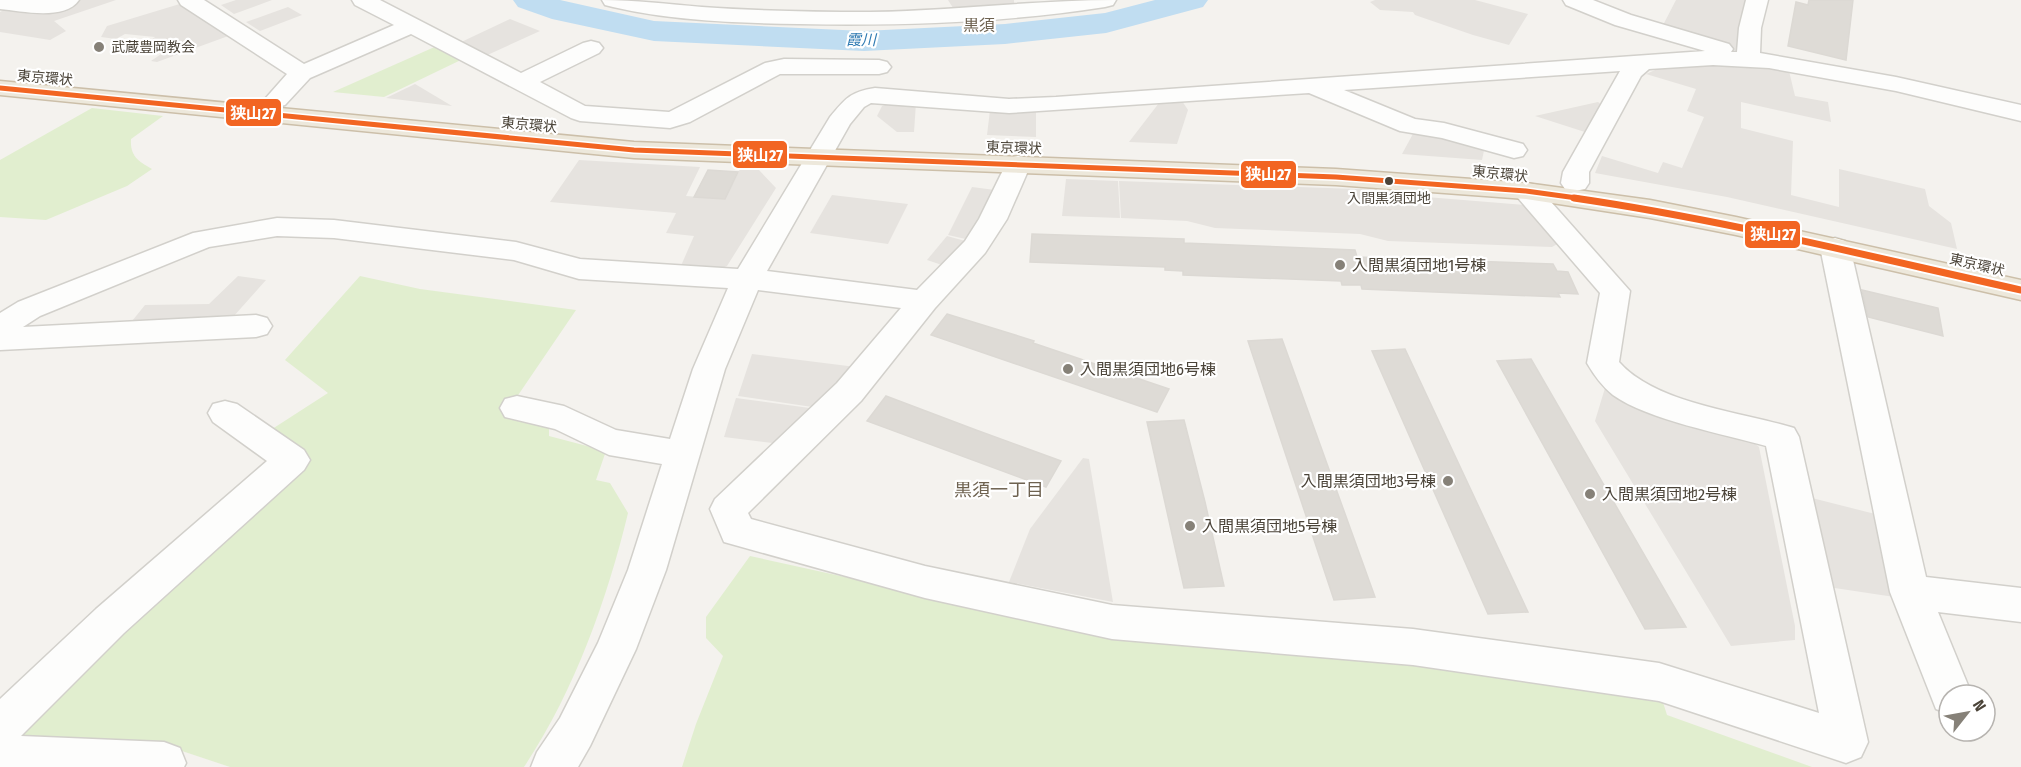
<svg xmlns="http://www.w3.org/2000/svg" width="2021" height="767" font-family="'Fira Sans Condensed','Noto Sans JP',sans-serif">
<style>
.green{fill:#e1eecf}
.parking{fill:#e6e3df}
.lines{fill:none;stroke-linecap:round;stroke-linejoin:round}
.river{fill:#c0ddf1;fill-rule:evenodd}
.building{fill:#dedbd6;stroke:#dcd9d4;stroke-width:1.5}
.minor-casing{stroke:#d2d0cb;stroke-width:3}
.highway-casing{stroke:#ccbfa9;stroke-width:3}
.minor{fill:#fdfdfc;fill-rule:evenodd}
.highway{fill:#ede8db;fill-rule:evenodd}
.bus-1-far1-casing{stroke:#fff;stroke-width:8}
.bus-1-casing{stroke:#fff;stroke-width:11}
.bus-1-far1{stroke:#f26522;stroke-width:5}
.bus-1{stroke:#f26522;stroke-width:7}
.poi-dot{fill:#868178;stroke:#fff;stroke-width:2}
.bus-dot{fill:#4b4439;stroke:#fff;stroke-width:2}
.labels{text-anchor:middle;dominant-baseline:central;stroke-width:4.5;stroke-linejoin:round;paint-order:stroke}
.far-poi-label{font-size:14px;fill:#4b4439;stroke:#fff;text-anchor:start}
.far-street-label{font-size:14px;fill:#4b4439;stroke:#fff}
.bus-label{font-size:14px;fill:#4b4439;stroke:#fff}
.far-water-label{font-size:15px;font-style:italic;fill:#2e7ab2;stroke:#fff}
.far-quarter-label{font-size:16px;fill:#6e6250;stroke:#fff}
.poi-label{font-size:16px;fill:#4b4439;stroke:#fff;text-anchor:start}
.neighbourhood-label{font-size:18px;fill:#6e6250;stroke:#fff}
.line-badge{stroke:#fff;stroke-width:2}
.badge-label{font-size:16px;text-anchor:middle;font-weight:bold;fill:#fff}
</style>
<rect width="100%" height="100%" fill="#f4f2ee"/>
<!-- green -->
<g class="green">
<polygon points="439,45 465,58 384,97 333,92"/>
<path d="M92,108l71,8 -32,23c-1,17 7,22 21,30l-25,17 -81,34 -46,-3v-57z"/>
<path d="M360,276l60,13 156,21 -72,106 45,9v11l57,15 -10,29 14,3 18,30c-21,87 -54,179 -104,254h-294l-51,-17 -173,-15 294,-276 -34,-26 62,-40 -43,-33z"/>
<polygon points="750,556 1050,622 1363,658 1661,696 1667,715 1812,767 682,767 696,724 723,656 706,638 706,617"/>
</g>
<!-- parking -->
<g class="parking">
<polygon points="79,0 116,0 54,21 66,31 50,40 0,32 0,12 10,7 48,12"/>
<polygon points="236,0 272,0 234,14 221,5"/>
<polygon points="948,0 1014,0 1014,8 955,11"/>
<polygon points="1375,0 1475,0 1528,14 1509,45 1473,35 1415,15 1413,12 1380,10 1370,2"/>
<polygon points="1676,0 1748,0 1738,51 1661,29"/>
<polygon points="183,3 231,35 157,62 151,61 167,50 160,49 165,44 148,43 155,37 125,34 116,39 101,37 107,26"/>
<polygon points="288,7 302,15 260,31 246,22"/>
<polygon points="510,19 540,31 483,57 457,44"/>
<polygon points="1669,64 1730,65 1789,71 1795,96 1828,102 1831,122 1741,102 1741,128 1793,141 1791,195 1839,207 1839,169 1925,189 1929,206 1951,223 1957,249 1727,197 1595,173 1602,156 1658,173 1663,162 1682,168 1704,117 1687,111 1696,89 1646,74"/>
<polygon points="415,84 452,106 386,98"/>
<polygon points="1182,101 1188,110 1177,144 1129,142 1159,103"/>
<polygon points="1598,102 1603,106 1588,133 1535,116"/>
<polygon points="891,103 916,103 914,132 897,132 877,116 882,106"/>
<polygon points="990,110 1036,111 1036,137 987,135"/>
<polygon points="1414,132 1485,146 1482,160 1402,154"/>
<polygon points="579,160 700,167 686,196 725,199 740,169 759,170 776,188 727,266 716,271 680,268 694,236 666,233 676,213 550,202"/>
<polygon points="1066,179 1118,181 1120,218 1062,216"/>
<polygon points="1119,181 1385,190 1414,196 1525,205 1559,243 1552,247 1388,241 1360,234 1215,228 1187,221 1121,218"/>
<polygon points="972,187 995,190 970,240 948,235"/>
<polygon points="832,195 908,204 888,244 810,233"/>
<polygon points="947,236 969,242 945,266 927,260"/>
<polygon points="238,276 266,280 225,326 124,331 145,305 209,304"/>
<polygon points="752,354 856,367 819,408 738,396"/>
<polygon points="1605,388 1613,395 1633,405 1752,441 1759,447 1795,626 1795,640 1731,646 1595,421"/>
<polygon points="736,398 817,409 781,444 724,437"/>
<polygon points="1083,458 1089,459 1113,602 1009,582 1030,529"/>
<polygon points="1808,497 1883,516 1901,598 1828,587"/>
</g>
<g class="lines">
<!-- river -->
<polygon class="river" points="513,0 560,0 654,21 864,31 1005,24 1105,13 1155,0 1208,0 1203,7 1106,33 1005,44 864,51 654,41 552,19 518,7"/>
</g>
<!-- building -->
<g class="building">
<polygon points="1809,0 1853,0 1846,60 1788,46 1796,2 1808,5"/>
<polygon points="708,170 738,172 725,199 694,197"/>
<polygon points="1032,234 1184,239 1184,243 1355,250 1357,257 1553,264 1557,271 1568,272 1578,294 1558,293 1560,297 1362,289 1361,285 1342,285 1341,281 1183,275 1183,271 1165,270 1165,267 1030,262"/>
<polygon points="1862,290 1938,308 1943,336 1868,317"/>
<polygon points="947,314 1012,334 1034,341 1033,343 1169,389 1157,412 931,335"/>
<polygon points="1282,339 1375,597 1334,600 1248,341"/>
<polygon points="1405,349 1528,612 1488,614 1372,351"/>
<polygon points="1531,359 1686,627 1645,629 1497,361"/>
<polygon points="886,396 976,430 1061,461 1046,487 867,421"/>
<polygon points="1184,420 1205,502 1224,586 1184,588 1147,422"/>
</g>
<g class="lines">
<!-- minor casing -->
<g class="minor-casing">
<g id="minor">
<path d="M0,0h79c-14,21 -58,11 -79,9z"/>
<polygon points="178,0 204,0 304,64 394,25 355,5 352,0 380,0 521,73 583,43 591,41 599,43 603,48 599,53 540,82 585,106 669,112 765,63 784,59 879,60 887,62 891,67 887,72 879,74 780,74 690,122 670,128 580,121 571,118 411,34 310,78 285,105 276,107 267,105 264,100 287,74 181,5"/>
<path d="M602,0c34,0 66,4 100,7 56,4 112,5 168,5 83,-1 164,-12 246,-12l-3,5 -8,2c-102,16 -203,19 -306,17 -62,-1 -125,-3 -186,-17l-8,-2z"/>
<path d="M1563,0h30l38,15 98,29 4,5 -2,3h6l2,-24 7,-28h22l-7,28 -1,25 136,24 125,28v16l-125,-30 -127,-23 -56,-3 -64,4 -8,7 -52,96v11l-4,6 -10,2 -10,-2 -4,-6 2,-11 57,-101 -276,19 71,29 29,4 79,21 4,6 -4,6 -9,2 -72,-20 -42,-7 -91,-38 -300,20 -138,-10 -7,4 -14,17 -83,147 150,19 48,-49 14,-22 30,-61 9,-2 9,2 4,6 -24,55 -22,34 -50,55 -74,93 -113,112 3,6 174,47 187,39 301,24 246,34 160,50 -53,-267c-42,-12 -118,-26 -153,-51 -11,-9 -19,-20 -26,-32l13,-70 -88,-102 4,-6 10,-2 10,2 94,106 -11,71c37,42 123,50 175,66l5,9 69,305 -7,15 -15,6 -187,-62 -246,-36 -301,-26 -187,-41 -201,-56 -14,-33 5,-10 122,-116 64,-75 -143,-18 -33,79 -59,201 -30,79 -46,97 -12,21h-47l6,-15 23,-34 38,-75 30,-73 34,-106 -53,-9 -54,-26 -50,-12 -5,-9 5,-9 12,-3 47,10 52,24 54,9 23,-70 35,-81 -149,-9 -65,-19 -180,-22 -57,-2 -68,11 -169,69 -17,11 233,-12 11,3 5,8 -5,8 -11,3 -256,13v-37l18,-11 175,-69 84,-15 57,2 182,22 64,17 158,10 92,-152c16,-19 20,-25 45,-29l134,11 47,-2 649,-46 -90,-26 -49,-20z"/>
<polygon points="1835,238 1845,241 1850,247 1926,577 2021,588 2021,622 1938,612 1972,695 1949,695 1949,714 1936,709 1890,592 1820,247 1825,241"/>
<polygon points="225,401 237,404 304,450 310,460 304,470 124,633 21,736 164,742 180,748 186,763 184,767 0,767 0,699 96,609 267,461 213,422 208,413 213,404"/>
</g>
</g>
<!-- highway casing -->
<g class="highway-casing">
<polygon id="highway" points="0,81 634,142 1336,169 1526,183 1650,200 1736,217 2021,280 2021,300 1736,235 1650,218 1526,199 1336,185 634,158 0,95"/>
</g>
<!-- minor -->
<use href="#minor" class="minor"/>
<!-- highway -->
<use href="#highway" class="highway"/>
<!-- bus-1-far1 casing -->
<g class="bus-1-far1-casing">
<polyline id="bus-1-far1" points="0,88 634,150 1336,177 1526,191 1584,199"/>
</g>
<!-- bus-1 casing -->
<g class="bus-1-casing">
<path id="bus-1" d="M1574,198c151,22 298,59 447,92"/>
</g>
<!-- bus-1-far1 -->
<use href="#bus-1-far1" class="bus-1-far1"/>
<!-- bus-1 -->
<use href="#bus-1" class="bus-1"/>
</g>
<!-- markers -->
<g class="poi-dot">
<circle cx="99" cy="47" r="6"/>
<circle cx="1340" cy="265" r="6"/>
<circle cx="1068" cy="369" r="6"/>
<circle cx="1448" cy="481" r="6"/>
<circle cx="1590" cy="494" r="6"/>
<circle cx="1190" cy="526" r="6"/>
</g>
<circle class="bus-dot" cx="1389" cy="181" r="5"/>
<g class="labels">
<!-- far-poi labels -->
<g class="far-poi-label">
<text x="111" y="47">武蔵豊岡教会</text>
</g>
<!-- far-street labels -->
<g class="far-street-label">
<text transform="translate(45 78) rotate(5)">東京環状</text>
<text transform="translate(529 125) rotate(5)">東京環状</text>
<text transform="translate(1014 148) rotate(2)">東京環状</text>
<text transform="translate(1500 174) rotate(6)">東京環状</text>
<text transform="translate(1977 265) rotate(13)">東京環状</text>
</g>
<!-- bus labels -->
<g class="bus-label">
<text x="1389" y="198">入間黒須団地</text>
</g>
<!-- far-water labels -->
<g class="far-water-label">
<text x="861" y="40">霞川</text>
</g>
<!-- far-quarter labels -->
<g class="far-quarter-label">
<text x="979" y="25">黒須</text>
</g>
<!-- poi labels -->
<g class="poi-label">
<text x="1352" y="265">入間黒須団地1号棟</text>
<text x="1080" y="369">入間黒須団地6号棟</text>
<text x="1436" y="481" text-anchor="end">入間黒須団地3号棟</text>
<text x="1602" y="494">入間黒須団地2号棟</text>
<text x="1202" y="526">入間黒須団地5号棟</text>
</g>
<!-- neighbourhood labels -->
<g class="neighbourhood-label">
<text x="999" y="490">黒須一丁目</text>
</g>
</g>
<g class="line-badge">
<rect x="225" y="98" width="57" height="29" rx="6" fill="#f26522"/>
<rect x="732" y="140" width="56" height="29" rx="6" fill="#f26522"/>
<rect x="1240" y="160" width="57" height="29" rx="6" fill="#f26522"/>
<rect x="1744" y="220" width="57" height="29" rx="6" fill="#f26522"/>
</g>
<g class="badge-label">
<text x="253" y="119">狭山27</text>
<text x="760" y="161">狭山27</text>
<text x="1268" y="180">狭山27</text>
<text x="1773" y="240">狭山27</text>
</g>
<!-- north arrow -->
<g transform="translate(1967 713) rotate(59)"><circle r="28" fill="#ffffff" stroke="#b7b4b0" stroke-width="1.5"/>
<path d="M0-4.5L10 22L0 15L-10 22Z" fill="#868178"/>
<text y="-9" font-size="16" font-weight="bold" text-anchor="middle" fill="#4b4439">N</text>
</g>
</svg>
